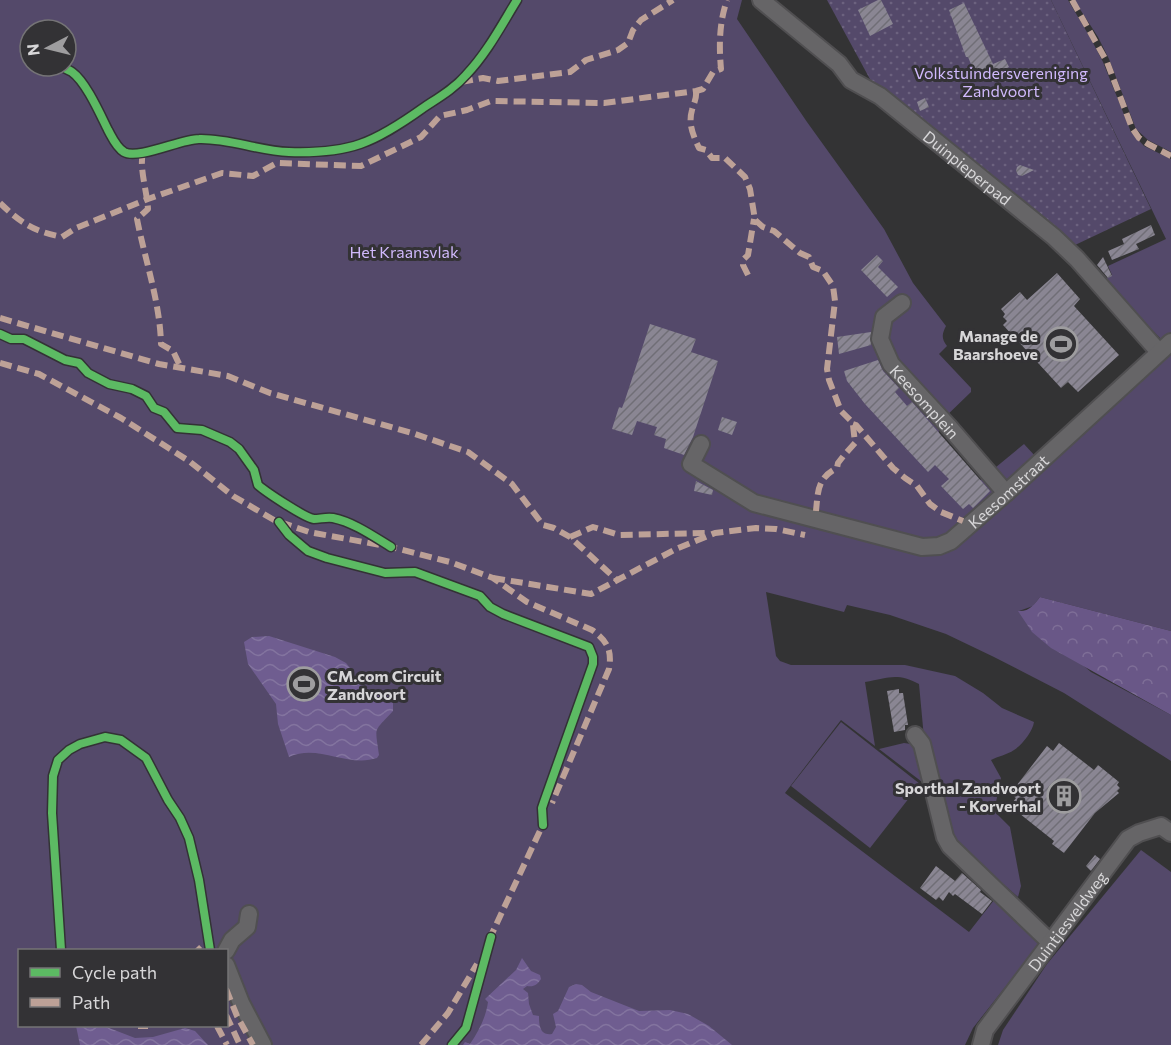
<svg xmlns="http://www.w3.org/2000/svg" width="1171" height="1045" font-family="Commissioner,sans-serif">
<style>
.green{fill:#54496a;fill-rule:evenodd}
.forest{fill:url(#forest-crowns)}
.garden{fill:url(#garden-dots)}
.water{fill:url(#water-waves)}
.building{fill:url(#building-hatch)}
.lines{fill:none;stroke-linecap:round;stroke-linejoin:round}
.minor-casing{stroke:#504f51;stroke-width:20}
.minor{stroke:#666567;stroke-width:16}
.quiet{stroke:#bda197;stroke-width:6;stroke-dasharray:12 6;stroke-linecap:butt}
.cycleway-casing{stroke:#333235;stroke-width:11}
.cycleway{stroke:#5cba63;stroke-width:8}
.labels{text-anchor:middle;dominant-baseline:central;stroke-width:6;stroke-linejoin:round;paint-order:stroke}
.park-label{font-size:16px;fill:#d0b9fc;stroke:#333235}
.street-label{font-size:16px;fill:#d7d6d8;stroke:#333235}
.poi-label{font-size:16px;font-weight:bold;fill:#d7d6d8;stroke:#333235;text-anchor:end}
</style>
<defs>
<pattern id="forest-crowns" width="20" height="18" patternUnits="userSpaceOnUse" patternTransform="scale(1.5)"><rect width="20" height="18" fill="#695787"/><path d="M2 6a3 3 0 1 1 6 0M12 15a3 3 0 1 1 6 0" fill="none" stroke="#7e6e97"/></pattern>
<pattern id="garden-dots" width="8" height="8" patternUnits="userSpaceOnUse" patternTransform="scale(1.5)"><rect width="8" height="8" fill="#54496a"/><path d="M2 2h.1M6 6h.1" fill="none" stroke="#6c627f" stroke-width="1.8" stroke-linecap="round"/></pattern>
<pattern id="water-waves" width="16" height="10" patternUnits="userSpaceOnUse" patternTransform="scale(1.5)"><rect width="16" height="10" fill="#6f5d90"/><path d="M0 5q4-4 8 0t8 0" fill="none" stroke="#83749f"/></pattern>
<pattern id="building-hatch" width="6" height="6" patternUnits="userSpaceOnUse" patternTransform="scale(1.5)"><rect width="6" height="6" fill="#8a8693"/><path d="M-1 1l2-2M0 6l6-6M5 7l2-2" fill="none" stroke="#706e76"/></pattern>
</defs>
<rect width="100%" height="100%" fill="#333334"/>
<!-- green -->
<g class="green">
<path d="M0,0h742l-5,19 70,103 77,107 29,54 33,43c-4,8 -5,12 1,20l-8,8 32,34v4l-31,30 -3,24 36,40 51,-42 12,13 -107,97 242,-204v281l-131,-34 -7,9 -14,5 72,61 80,43v46l-107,-68 -70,-36 -48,-23 -56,-19 -43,-10 -3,7 -78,-20 10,64 4,5 11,4h114l50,11 28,17 19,15 32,14c-1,9 -12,23 -20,28 -7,5 -16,6 -23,10l10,18 -6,29 1,6 14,14 11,59 -3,11 -62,-54 -8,-19 -24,-86 -5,-54c-22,-12 -31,-6 -54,-2l10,64 -34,-26 -56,73 184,139 29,-37 45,44 -70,89 -8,17h-965zM30,30h36v36h-36zM20,950h206v76h-206z"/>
<polygon points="1051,0 1068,0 1091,39 1103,62 1131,132 1144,146 1171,159 1171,332 1162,340 1103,280 1112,275 1108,266 1166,239"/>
<polygon points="1074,0 1171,0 1171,152 1148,140 1136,129 1109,59 1098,37"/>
<polygon points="841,722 920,784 870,848 791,786"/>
<polygon points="904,743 911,744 915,748 926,785 879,749"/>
<polygon points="1141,850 1171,872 1171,1045 998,1045 1003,1030 1047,964"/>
</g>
<!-- forest -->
<path class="forest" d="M1040,597l131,34v84l-120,-67 -19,-16 -14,-21c11,1 16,-6 22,-14z"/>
<!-- garden -->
<polygon class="garden" points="827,0 1051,0 1151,209 1075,245 871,81"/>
<!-- water -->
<g class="water">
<path d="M269,636l66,21 11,6 20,25 20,7 7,7v9c-20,22 -18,14 -14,44l-2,3c-30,10 -59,-15 -88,-1l-11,-33 -2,-20 -28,-40 -4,-22 8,-5z"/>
<path d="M522,958l9,13 9,4 1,4c-4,6 -7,8 -14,7l-4,3 5,4 1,11 4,11 6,1c0,9 1,20 13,18l4,-7 -3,-13 5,-3 11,-24 7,-3 6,1 9,7 48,19 31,-1 18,4 21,12 23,19h-269l2,-3 5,2c9,-13 16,-27 18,-42l-3,-3 31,-29z"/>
<polygon points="76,1026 104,1026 135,1038 153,1037 185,1028 195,1031 208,1045 80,1045"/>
</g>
<!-- building -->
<g class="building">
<polygon points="878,0 881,0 893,24 870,36 858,10"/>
<polygon points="964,3 993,64 1005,59 1009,67 995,74 992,68 976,76 968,57 966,57 949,10"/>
<polygon points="925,98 929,107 920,111 917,102"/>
<polygon points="1020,165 1034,170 1022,176 1018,175 1016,171 1017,167"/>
<polygon points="1151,225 1155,235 1136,244 1139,249 1112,260 1108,251 1124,244 1122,239"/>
<polygon points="877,255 883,261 878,267 898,287 887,297 861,270"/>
<polygon points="1103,257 1112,276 1108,278 1097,265"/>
<polygon points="1057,273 1080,299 1074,306 1119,355 1078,392 1068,382 1061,388 1003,325 1007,321 1003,317 1005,314 1001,309 1020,292 1027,300"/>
<polygon points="650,324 696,339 691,352 718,361 693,437 684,455 664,448 666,439 654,435 657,427 637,421 632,435 612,429 619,407 622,408 625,400"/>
<polygon points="871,332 871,345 839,354 837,337"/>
<polygon points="878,360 883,371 899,388 895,392 907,406 912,402 990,491 973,508 969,504 963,509 941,486 949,479 935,465 928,472 865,404 847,381 844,371"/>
<polygon points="722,417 737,422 732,435 718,430"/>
<polygon points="696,481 713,490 712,495 694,491"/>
<polygon points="899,689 899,693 903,693 908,725 905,725 905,730 894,732 887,691"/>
<polygon points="1059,743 1094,770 1098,765 1119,782 1117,785 1120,788 1117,791 1119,793 1095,813 1064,853 1052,844 1054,841 1010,806 1016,798 1010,794 1047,746 1053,751"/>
<polygon points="1095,855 1100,859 1091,871 1086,866"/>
<polygon points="936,866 955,881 962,873 981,890 980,892 992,901 982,914 955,894 953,896 949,892 943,901 939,897 936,900 920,888"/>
</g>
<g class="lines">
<!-- minor casing -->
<g class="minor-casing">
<g id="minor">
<path id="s1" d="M761,0l78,64 12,16 29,16 174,141 23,22 82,93"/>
<path id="s2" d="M902,303l-18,14 -4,22 11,25 59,64 56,65"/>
<path id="s3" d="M701,444l-10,20 63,39 168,44 17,-1 12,-5 55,-48 165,-151"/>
<polyline points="915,735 922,744 945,837 950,846 1050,942"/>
<polyline points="226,951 232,940 247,927 249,914"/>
<polyline points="226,965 241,1003 263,1045"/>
<path id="s4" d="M981,1045l4,-15 143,-191 11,-6 22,-7 10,7"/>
</g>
</g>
<!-- minor -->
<use href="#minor" class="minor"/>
<!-- quiet -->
<g class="quiet">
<polyline points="1072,0 1107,62 1132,128 1139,138 1148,144 1171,156"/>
<polyline points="461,82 483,78 498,81 570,72 586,60 618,50 628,43 633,30 641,20 673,0"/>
<path d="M696,91c1,8 -2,11 -4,19 -4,14 1,25 7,38l7,2 6,8h13l20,19 5,12 5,31 8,7 11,4 26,22 9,4 4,10 10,4 10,15 2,15 -8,68 2,11 12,31 9,9 3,5 2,18 -10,11 -7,9 -1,5c-20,10 -19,24 -21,43"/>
<path d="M143,152c-4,16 4,39 5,57l-11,10c8,41 23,83 24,125l12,7 8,17"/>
<path d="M0,203c21,20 33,28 62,34l14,-9 72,-29 74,-26 31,3 24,-13 84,3 60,-29 19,-21 27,-6 24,-9 113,2 92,-12 7,-2 10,-17 8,-3c-2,-23 -2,-46 6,-69"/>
<polyline points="748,275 743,265 743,260 748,255 754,219"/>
<polyline points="0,318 159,364 228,376 270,393 412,433 468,452 512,484 543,525 554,528 570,537 618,581"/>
<path d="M0,363l39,11 82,44 68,43 44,35 41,24 35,12 82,15 59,15 43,16 34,24 65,28c16,11 20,21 17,39l-57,134"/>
<polyline points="853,424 856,425 893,468 905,478 917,486 930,504 941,512 963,521"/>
<polyline points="570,537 593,527 619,535 707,533"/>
<polyline points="493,578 591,594 676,549 715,533 756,528 776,529 805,535"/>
<polyline points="489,940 545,820"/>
<polyline points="197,947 200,950"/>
<polyline points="226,989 237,1016 253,1045"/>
<polyline points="226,1015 240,1045"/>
<polyline points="138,1026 148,1026"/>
<polyline points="217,1026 227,1045"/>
<polyline points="421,1045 448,1013 477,964"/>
</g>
<!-- cycleway casing -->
<g class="cycleway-casing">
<g id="cycleway">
<path d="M60,66c4,2 9,4 12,6 14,10 28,42 36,58 4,7 8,17 16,22 14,8 57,-13 75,-13 30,-1 59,12 90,13 61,2 85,-9 134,-44 15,-10 31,-19 43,-33 21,-22 35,-49 51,-75"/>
<path d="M0,334l11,5h13l41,21 14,3 9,10 21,11 23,5 14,7 8,12 10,4 13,16 25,2 28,12 9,7 15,21 4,15c8,7 47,33 56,34 6,0 12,-2 19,-1 20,4 40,18 58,29"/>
<polyline points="279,522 289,535 308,551 327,558 385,573 415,572 480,596 490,607 503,614 589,647 593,657 593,664 544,802 542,808 543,825"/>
<polyline points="61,950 52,813 53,776 58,760 69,750 80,744 105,737 121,740 146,758 168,800 180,818 189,838 199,880 210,950"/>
<polyline points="452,1045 466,1028 491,937"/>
</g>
</g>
<!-- cycleway -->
<use href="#cycleway" class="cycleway"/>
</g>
<!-- icons -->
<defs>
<g id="stadium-ring" transform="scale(1.725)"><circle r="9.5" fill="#333235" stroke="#9e9d9f" stroke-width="1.5"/><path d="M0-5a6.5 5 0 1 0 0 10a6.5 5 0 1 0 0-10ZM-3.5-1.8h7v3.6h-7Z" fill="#9e9d9f"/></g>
<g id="building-ring" transform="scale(1.725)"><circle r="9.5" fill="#333235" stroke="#9e9d9f" stroke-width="1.5"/><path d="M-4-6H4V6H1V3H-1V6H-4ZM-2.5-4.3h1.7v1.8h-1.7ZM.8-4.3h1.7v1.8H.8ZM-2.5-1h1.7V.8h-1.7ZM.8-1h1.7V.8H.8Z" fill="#9e9d9f"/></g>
</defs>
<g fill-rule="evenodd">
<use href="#stadium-ring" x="1061" y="344"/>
<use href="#stadium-ring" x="304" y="684"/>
<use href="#building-ring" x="1064" y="796"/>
</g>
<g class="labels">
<!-- park labels -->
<g class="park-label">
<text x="1001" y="72">Volkstuindersvereniging<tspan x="1001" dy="18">Zandvoort</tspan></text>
<text x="404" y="251">Het Kraansvlak</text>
</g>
<!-- street labels -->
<g class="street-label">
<text stroke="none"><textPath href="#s1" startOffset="267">Duinpieperpad</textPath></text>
<text stroke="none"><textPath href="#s2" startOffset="123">Keesomplein</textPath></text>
<text stroke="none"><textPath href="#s3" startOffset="376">Keesomstraat</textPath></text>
<text stroke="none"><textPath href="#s4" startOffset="152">Duintjesveldweg</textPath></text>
</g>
<!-- poi labels -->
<g class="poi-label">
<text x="1038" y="335">Manage de<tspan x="1038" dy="18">Baarshoeve</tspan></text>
<text x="327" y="675" text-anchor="start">CM.com Circuit<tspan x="327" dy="18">Zandvoort</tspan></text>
<text x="1041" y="787">Sporthal Zandvoort<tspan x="1041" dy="18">- Korverhal</tspan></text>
</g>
</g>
<!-- legend -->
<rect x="18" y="949" width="210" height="78" fill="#333235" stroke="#757476" stroke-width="1.5"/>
<rect x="30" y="968" width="30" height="9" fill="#5cba63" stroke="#757476" stroke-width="1.5"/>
<text x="72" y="979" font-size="18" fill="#d7d6d8">Cycle path</text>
<rect x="30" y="998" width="30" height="9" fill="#bda197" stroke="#757476" stroke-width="1.5"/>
<text x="72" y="1009" font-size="18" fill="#d7d6d8">Path</text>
<!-- north arrow -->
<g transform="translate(48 48) rotate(263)"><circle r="28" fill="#333235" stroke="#757476" stroke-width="1.5"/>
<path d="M0-4.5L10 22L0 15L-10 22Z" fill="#9e9d9f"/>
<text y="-9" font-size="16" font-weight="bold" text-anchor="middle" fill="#d7d6d8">N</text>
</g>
</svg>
